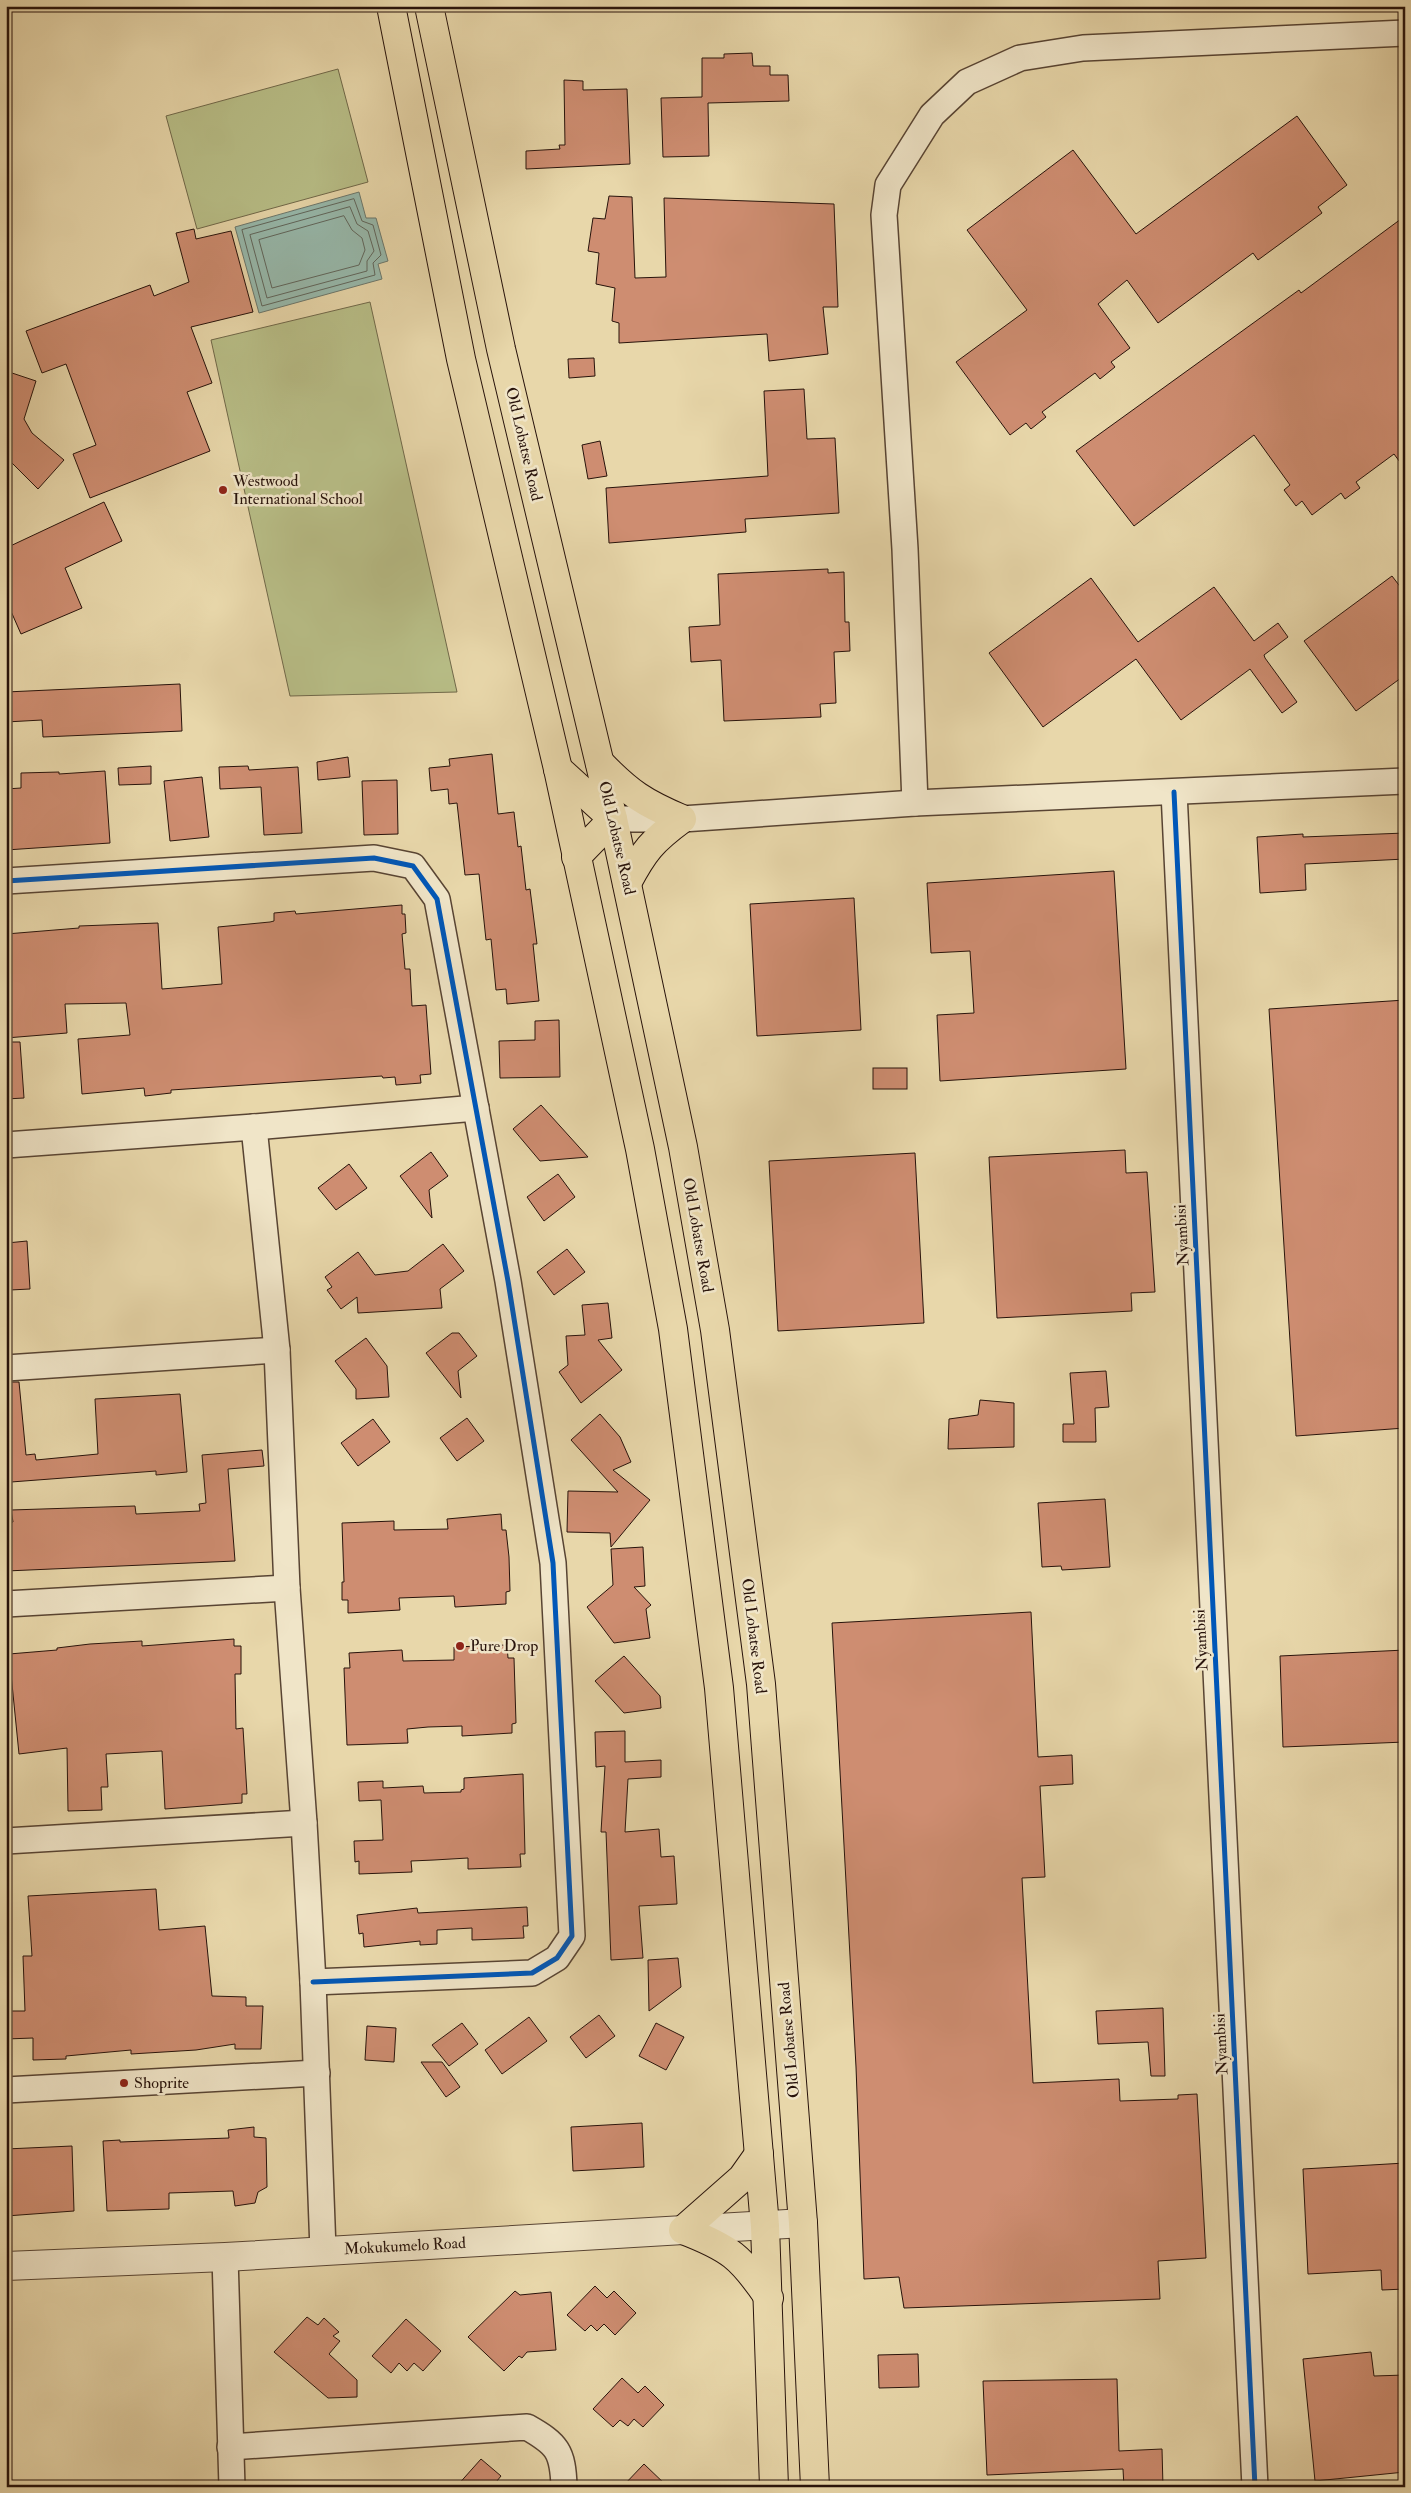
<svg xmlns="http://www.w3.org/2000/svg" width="1411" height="2493" font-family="'IM FELL Double Pica',serif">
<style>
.green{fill:#b8be87;stroke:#706849}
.water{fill:#97b9ac;stroke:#6b776c}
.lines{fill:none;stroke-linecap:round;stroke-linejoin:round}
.shore{stroke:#60665c;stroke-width:1}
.building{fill:#ce8d71;stroke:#28130b}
.minor-casing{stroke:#584433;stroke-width:28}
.tertiary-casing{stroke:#584433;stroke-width:30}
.primary-casing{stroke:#28130b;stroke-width:30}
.minor{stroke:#f0e5c8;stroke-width:25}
.tertiary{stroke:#f0e5c8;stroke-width:28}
.primary{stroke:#e8d7aa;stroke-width:28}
.cycleway-casing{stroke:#f0e5c8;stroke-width:8}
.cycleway{stroke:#0057b8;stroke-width:5}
.poi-dot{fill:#8f2418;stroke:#f0e5c8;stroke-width:2}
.labels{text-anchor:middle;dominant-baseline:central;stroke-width:5;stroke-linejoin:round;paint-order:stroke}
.street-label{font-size:16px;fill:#28130b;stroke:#f0e5c8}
.poi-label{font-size:16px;fill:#28130b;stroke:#f0e5c8;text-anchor:start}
</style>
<rect width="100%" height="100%" fill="#e8d7aa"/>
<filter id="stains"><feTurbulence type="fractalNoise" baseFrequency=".004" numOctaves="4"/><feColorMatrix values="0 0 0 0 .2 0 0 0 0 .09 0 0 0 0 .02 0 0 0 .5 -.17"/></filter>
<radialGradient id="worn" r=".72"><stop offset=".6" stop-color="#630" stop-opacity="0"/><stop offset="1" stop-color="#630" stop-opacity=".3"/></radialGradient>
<!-- green -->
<g class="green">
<polygon points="338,69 368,182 197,229 166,116"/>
<polygon points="370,302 457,692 290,696 211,340"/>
</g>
<!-- water -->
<polygon class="water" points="359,192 366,218 376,218 388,261 378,264 382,279 259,313 235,227"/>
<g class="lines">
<!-- shore -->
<g class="shore">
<polygon points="354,199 362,221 373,225 381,255 373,263 375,275 262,306 242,230"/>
<polygon points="350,207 357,224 368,231 374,251 367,261 367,271 267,298 250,235"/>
<polygon points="344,216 352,230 362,238 365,250 359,265 272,288 259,240"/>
</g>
</g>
<!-- building -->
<g class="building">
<polygon points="752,53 753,66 770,66 770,75 788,75 789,101 708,103 709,156 663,157 661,98 702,97 702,58 724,58 724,54"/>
<polygon points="564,80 583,81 583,90 627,89 630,164 526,169 526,151 560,149 559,145 565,145"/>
<polygon points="1297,116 1347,185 1318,207 1322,213 1284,241 1258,260 1253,253 1158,323 1127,280 1098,304 1130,348 1111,362 1115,367 1100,379 1095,373 1042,412 1046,417 1031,429 1026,423 1010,435 956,362 1027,310 967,230 1073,150 1136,234"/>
<polygon points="609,196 632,197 635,278 666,277 664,198 834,204 838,307 823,307 828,354 769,361 767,334 619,343 619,323 612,321 615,288 596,284 599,253 588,251 593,218 605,219"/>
<polygon points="1405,216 1405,469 1394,454 1356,482 1360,488 1345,499 1341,493 1312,515 1302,501 1296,506 1284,490 1290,485 1254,435 1134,526 1076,451 1299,290 1301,293"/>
<polygon points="194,229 196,239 231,231 253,312 191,327 212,383 187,392 210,451 90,498 73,454 96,445 66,364 42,373 26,331 150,285 154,296 189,282 176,233"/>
<polygon points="594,358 595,376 569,378 568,359"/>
<polygon points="6,371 36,381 24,419 32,433 64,460 38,489 6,457"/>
<polygon points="804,389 807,439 835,438 839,513 745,519 746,532 609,543 606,488 768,476 764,391"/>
<polygon points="600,441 607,476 588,479 582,445"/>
<polygon points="104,502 122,541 65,568 82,608 21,634 6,600 6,548"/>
<polygon points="828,569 828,573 844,572 845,622 849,622 850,651 834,652 836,703 820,704 821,717 724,721 721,660 691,662 689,627 720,625 718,574"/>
<polygon points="1392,576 1405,593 1405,675 1356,711 1304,641"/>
<polygon points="1091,578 1138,642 1214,587 1254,641 1278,623 1288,637 1264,655 1265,658 1297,702 1282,713 1250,669 1181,720 1136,659 1043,727 989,653"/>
<polygon points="180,684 182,731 43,737 42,720 6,722 6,692"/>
<polygon points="492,754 498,814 514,812 518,847 521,846 526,890 530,889 537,944 533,944 539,1001 507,1004 506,989 496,990 491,939 486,940 479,874 465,875 457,803 449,804 448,789 431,791 429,768 450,766 449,759"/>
<polygon points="348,757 350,777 318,780 317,762"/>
<polygon points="151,766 151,784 119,785 118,768"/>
<polygon points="248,766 249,770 298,767 302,833 264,835 261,787 220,789 219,767"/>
<polygon points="105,771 110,843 6,850 6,789 21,788 21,773 59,772 59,774"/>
<polygon points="202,777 209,837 170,841 164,781"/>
<polygon points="397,780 398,834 364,835 362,781"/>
<polygon points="1405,833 1405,859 1305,864 1306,890 1260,893 1257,837 1303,834 1303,837"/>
<polygon points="1114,871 1126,1069 940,1081 937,1015 974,1013 970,951 931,953 927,883"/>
<polygon points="854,898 861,1030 757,1036 750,904"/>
<polygon points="402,905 402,914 405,914 406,933 402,934 405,969 410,969 412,1006 426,1005 431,1074 420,1075 421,1083 396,1085 395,1077 383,1078 382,1076 171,1090 171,1093 145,1096 144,1088 82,1094 78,1039 130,1035 126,1003 65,1004 67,1033 6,1038 6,934 79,928 79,926 158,923 162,989 222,984 218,927 270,922 274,921 274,913 295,911 296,914"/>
<polygon points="1405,1000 1405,1428 1296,1436 1269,1009"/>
<polygon points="559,1020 560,1077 500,1078 499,1041 535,1040 535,1021"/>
<polygon points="6,1042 20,1042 24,1098 6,1099"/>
<rect x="873" y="1068" width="34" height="21"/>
<polygon points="541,1105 588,1157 540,1161 513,1129"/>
<polygon points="1125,1150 1126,1173 1147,1172 1155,1292 1131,1293 1132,1311 997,1318 989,1157"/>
<polygon points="431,1152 448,1176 429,1190 432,1218 400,1176"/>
<polygon points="915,1153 924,1323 778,1331 769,1161"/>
<polygon points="349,1164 367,1188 336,1210 318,1188"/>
<polygon points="558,1174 575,1197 544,1221 527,1197"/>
<polygon points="27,1241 30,1289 10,1290 7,1243"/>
<polygon points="443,1244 464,1271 440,1289 442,1308 358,1313 357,1297 341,1309 327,1290 332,1287 325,1277 358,1252 375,1275 408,1271"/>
<polygon points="567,1249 585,1272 554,1295 537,1272"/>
<polygon points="608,1303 612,1338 598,1340 622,1370 581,1403 559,1372 568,1365 566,1336 585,1335 582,1305"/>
<polygon points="452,1333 459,1333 477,1356 458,1371 461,1398 426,1353"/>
<polygon points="366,1338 387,1366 389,1397 356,1399 356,1389 335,1361"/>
<polygon points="1106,1371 1109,1407 1095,1408 1096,1442 1063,1442 1063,1424 1074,1424 1070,1373"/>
<polygon points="6,1382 19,1382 26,1455 35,1454 36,1460 98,1454 95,1399 180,1394 187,1472 156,1475 156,1471 11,1482 8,1449 6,1449"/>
<polygon points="980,1400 1014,1403 1014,1447 948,1449 949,1419 978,1415"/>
<polygon points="600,1414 620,1437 631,1462 613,1470 650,1500 611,1547 610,1533 567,1532 568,1491 618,1492 571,1440"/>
<polygon points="467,1418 484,1441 457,1461 440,1438"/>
<polygon points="373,1419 390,1442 358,1466 341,1443"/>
<polygon points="262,1450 264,1466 228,1469 235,1561 6,1571 6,1523 13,1522 11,1510 135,1506 136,1514 200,1511 199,1504 206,1503 202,1455"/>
<polygon points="1105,1499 1110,1567 1062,1570 1061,1566 1042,1567 1038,1503"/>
<polygon points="501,1514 502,1530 506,1530 509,1557 510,1591 506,1592 506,1604 455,1607 454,1596 399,1598 400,1610 348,1613 348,1600 342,1600 342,1582 344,1582 342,1523 394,1521 394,1530 448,1529 447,1519"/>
<polygon points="643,1547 645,1586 634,1587 651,1605 646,1609 650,1638 614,1643 587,1607 613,1585 611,1549"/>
<polygon points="1031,1612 1038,1757 1072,1755 1073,1784 1040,1786 1045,1877 1022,1878 1033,2083 1119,2079 1120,2101 1178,2099 1178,2095 1197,2094 1206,2258 1158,2261 1160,2299 904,2308 899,2277 864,2279 856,2067 832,1623"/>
<polygon points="234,1639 234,1646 241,1646 241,1674 235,1674 236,1729 243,1728 247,1794 242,1794 242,1803 165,1809 162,1751 106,1754 108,1787 101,1787 102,1810 68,1811 67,1748 19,1754 9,1654 57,1650 57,1648 90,1644 142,1641 142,1646"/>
<polygon points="507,1645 508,1658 514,1658 516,1723 512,1724 512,1733 462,1736 462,1726 428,1727 407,1729 408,1743 347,1745 344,1668 350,1668 349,1653 402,1650 403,1661 454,1660 454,1647"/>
<polygon points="1405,1650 1405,1742 1283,1747 1280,1656"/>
<polygon points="624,1656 660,1696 661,1708 624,1713 595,1681"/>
<polygon points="625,1731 625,1762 661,1760 661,1777 628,1779 625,1832 659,1829 661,1857 674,1856 677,1904 639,1906 643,1958 611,1960 606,1832 601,1832 605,1766 596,1767 595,1732"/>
<polygon points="523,1774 525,1854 520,1854 521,1867 468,1869 468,1858 434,1860 411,1861 412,1872 359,1874 359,1861 355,1862 354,1841 383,1840 381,1800 359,1801 358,1782 383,1781 383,1788 423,1786 424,1793 461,1792 461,1790 464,1789 464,1778"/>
<polygon points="156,1889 159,1930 205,1926 212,1996 246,1997 246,2006 263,2006 261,2049 235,2049 235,2044 196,2050 131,2054 131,2050 66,2056 66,2059 33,2060 33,2038 6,2039 6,2011 25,2011 23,1956 32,1956 28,1896"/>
<polygon points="527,1907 528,1926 523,1926 524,1938 472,1940 472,1928 437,1930 437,1944 420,1945 420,1941 364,1947 363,1933 359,1934 357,1915 417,1908 418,1913"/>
<polygon points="678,1958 681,1987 649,2011 648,1960"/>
<polygon points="1163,2008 1165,2076 1151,2076 1148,2042 1098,2044 1096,2011"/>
<polygon points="599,2015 615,2036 586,2058 570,2037"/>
<polygon points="529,2017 547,2041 502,2074 485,2050"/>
<polygon points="462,2023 478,2044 449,2066 432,2045"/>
<polygon points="656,2023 684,2037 666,2070 639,2056"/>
<polygon points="367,2026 396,2028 394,2062 365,2060"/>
<polygon points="421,2062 442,2062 460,2087 446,2097"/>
<polygon points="642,2123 644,2167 573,2171 571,2127"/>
<polygon points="254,2127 254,2137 266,2138 267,2187 258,2192 255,2203 235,2206 233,2191 169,2193 169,2209 107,2211 103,2141 120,2140 120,2142 229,2138 228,2130"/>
<polygon points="72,2146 74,2211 6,2216 6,2149"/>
<polygon points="1405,2163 1405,2289 1382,2290 1381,2270 1308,2274 1303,2169"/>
<polygon points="595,2286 607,2298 614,2291 636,2313 615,2335 604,2324 597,2331 591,2325 585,2331 567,2315"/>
<polygon points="515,2291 520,2295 551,2292 556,2350 527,2352 522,2358 519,2356 504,2371 468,2337"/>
<polygon points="307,2317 318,2325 324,2318 339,2332 333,2336 340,2341 329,2354 357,2380 357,2397 328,2398 274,2352"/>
<polygon points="406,2319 441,2351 423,2371 414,2363 407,2371 399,2363 391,2373 372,2356"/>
<polygon points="1371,2352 1374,2376 1405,2375 1405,2472 1315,2481 1303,2359"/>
<polygon points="918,2354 919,2387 879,2388 878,2355"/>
<polygon points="622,2378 638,2393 645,2386 664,2405 643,2427 634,2419 628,2426 620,2420 613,2427 593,2409"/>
<polygon points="1117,2379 1119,2451 1162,2449 1163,2487 1124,2487 1123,2469 987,2475 983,2381"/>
<polygon points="481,2459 501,2476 492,2487 456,2487"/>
<polygon points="644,2464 668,2487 622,2487"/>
</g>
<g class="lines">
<!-- minor casing -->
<g class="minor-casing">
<g id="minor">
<polyline points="1174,792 1255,2487"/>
<polyline points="915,803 905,549 884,215 888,185 932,115 967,82 1020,58 1083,48 1405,33"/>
<polyline points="613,819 682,819 915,803 1405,781"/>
<polyline points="6,881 374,858 413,866 437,899 508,1281 553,1563 572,1936 557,1958 532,1973 313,1982"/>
<polyline points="254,1127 277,1350 287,1588 304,1823 313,1982 323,2250"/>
<polyline points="6,1145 254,1127 476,1108"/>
<polyline points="6,1368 277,1350"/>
<polyline points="6,1604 287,1588"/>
<polyline points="6,1841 304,1823"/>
<polyline points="6,2090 317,2073"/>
<polyline points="225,2257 232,2487"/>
<path d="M230,2447l297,-20c30,17 36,24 37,60"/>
</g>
</g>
<!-- tertiary casing -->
<g class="tertiary-casing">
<polyline id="tertiary" points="6,2266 225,2257 803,2223"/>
</g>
<!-- primary casing -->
<g class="primary-casing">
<g id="primary">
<polyline points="391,6 461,359 558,769 640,1149 673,1329 719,1688 765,2226 774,2487"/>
<polyline points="429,6 501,349 613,819 683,1147 715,1330 761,1684 803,2223 815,2487"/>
<path d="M600,763c29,30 44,40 82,56 -30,22 -38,32 -55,64"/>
<polyline points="558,769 613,819 576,857"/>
<path d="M759,2154l-17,24 -59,52c47,18 58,27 86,68"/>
</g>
</g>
<!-- minor -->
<use href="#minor" class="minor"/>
<!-- tertiary -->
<use href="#tertiary" class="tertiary"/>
<!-- primary -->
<use href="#primary" class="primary"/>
<!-- cycleway casing -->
<g class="cycleway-casing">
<g id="cycleway">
<polyline points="1174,792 1255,2487"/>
<polyline points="6,881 374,858 413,866 437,899 508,1281 553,1563 572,1936 557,1958 532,1973 313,1982"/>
</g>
</g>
<!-- cycleway -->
<use href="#cycleway" class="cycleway"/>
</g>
<!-- markers -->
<g class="poi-dot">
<circle cx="223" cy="490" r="5"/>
<circle cx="460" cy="1646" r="5"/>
<circle cx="124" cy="2083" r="5"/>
</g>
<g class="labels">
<!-- street labels -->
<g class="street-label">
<text transform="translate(524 444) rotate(77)">Old Lobatse Road</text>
<text transform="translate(617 838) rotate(77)">Old Lobatse Road</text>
<text transform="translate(698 1235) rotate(80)">Old Lobatse Road</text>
<text transform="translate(1182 1235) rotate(-93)">Nyambisi</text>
<text transform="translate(754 1636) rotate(83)">Old Lobatse Road</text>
<text transform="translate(1201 1640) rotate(-93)">Nyambisi</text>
<text transform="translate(789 2040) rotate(-95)">Old Lobatse Road</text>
<text transform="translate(1221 2044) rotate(-93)">Nyambisi</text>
<text transform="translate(405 2246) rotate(-3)">Mokukumelo Road</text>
</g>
<!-- poi labels -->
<g class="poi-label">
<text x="233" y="481">Westwood<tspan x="233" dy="18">International School</tspan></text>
<text x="470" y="1646">Pure Drop</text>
<text x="134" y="2083">Shoprite</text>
</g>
</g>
<!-- margin -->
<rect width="1411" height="2493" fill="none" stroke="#e8d7aa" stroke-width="25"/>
<rect x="8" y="8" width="1396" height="2478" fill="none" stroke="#28130b" stroke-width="2.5"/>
<rect x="12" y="12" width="1386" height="2468" fill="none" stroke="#28130b"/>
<rect width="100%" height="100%" filter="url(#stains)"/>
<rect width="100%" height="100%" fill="url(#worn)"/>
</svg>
